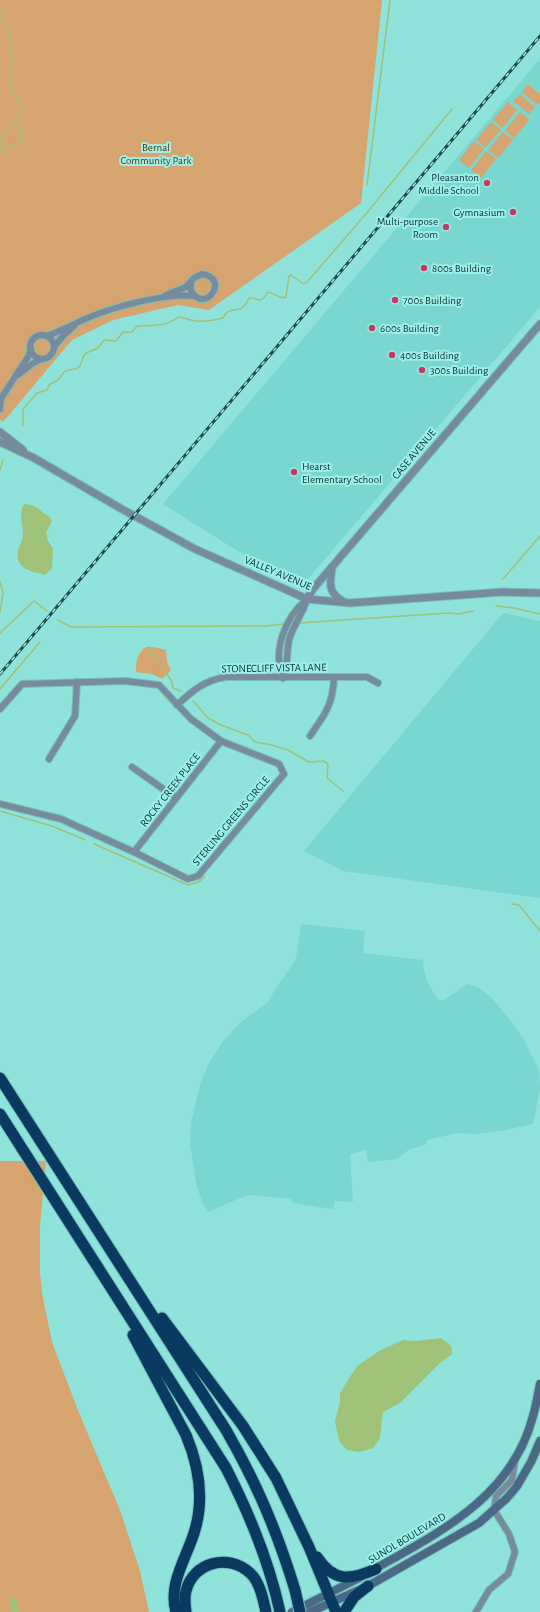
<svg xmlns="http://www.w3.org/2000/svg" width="540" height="1612" font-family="'Alegreya Sans',sans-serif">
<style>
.built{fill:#79d7cf}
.green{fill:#d5a46f}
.water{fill:#a0c178}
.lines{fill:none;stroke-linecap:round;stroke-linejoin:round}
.stream{stroke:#a0c178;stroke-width:1.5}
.minor-casing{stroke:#75bfb8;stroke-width:8}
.tertiary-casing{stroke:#75bfb8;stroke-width:9}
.secondary-casing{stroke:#75bfb8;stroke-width:10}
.motorway-casing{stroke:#75bfb8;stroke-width:13}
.minor{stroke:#778a9e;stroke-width:6}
.tertiary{stroke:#778a9e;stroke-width:7}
.secondary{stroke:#4b6884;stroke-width:8}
.motorway{stroke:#0b3a60;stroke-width:11}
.rail-casing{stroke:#204c48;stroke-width:3}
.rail{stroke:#9cf0e9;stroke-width:1.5;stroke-dasharray:4.5;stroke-linecap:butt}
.motorway-bridge-casing{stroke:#75bfb8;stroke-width:13;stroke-linecap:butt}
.motorway-bridge{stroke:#0b3a60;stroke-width:11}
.poi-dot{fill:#c73961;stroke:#9cf0e9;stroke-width:1.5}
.labels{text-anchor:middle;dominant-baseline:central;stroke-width:4;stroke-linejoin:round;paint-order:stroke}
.park-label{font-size:11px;fill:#593400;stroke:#9cf0e9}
.poi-label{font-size:11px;fill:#0c312e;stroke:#9cf0e9;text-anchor:start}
.street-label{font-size:11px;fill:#0c312e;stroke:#9cf0e9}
</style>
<rect width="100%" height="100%" fill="#8fe3db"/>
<!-- built -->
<g class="built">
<polygon points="540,59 540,307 302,586 299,586 279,577 163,504"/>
<polygon points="503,613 540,621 540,898 343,871 304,851"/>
<polygon points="301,924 365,931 363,953 423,960 424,969 427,981 435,995 441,1001 444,1000 467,984 478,987 491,997 515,1026 524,1040 539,1070 540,1089 533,1124 500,1131 476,1134 458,1133 427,1140 427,1144 408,1150 398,1159 368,1162 366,1150 350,1154 353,1202 335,1201 333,1209 292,1203 291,1199 250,1195 240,1198 208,1212 202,1202 196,1183 190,1144 191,1123 200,1084 210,1061 224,1040 242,1021 268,1002 277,986 286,974 296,959"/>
</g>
<!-- green -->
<g class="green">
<polygon points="0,0 382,0 361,203 209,310 178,305 113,320 72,340 3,422 0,420"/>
<polygon points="528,84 540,95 540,102 537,105 522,92"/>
<polygon points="520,94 535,107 529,114 513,101"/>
<polygon points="508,102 517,110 502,128 493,120"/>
<polygon points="520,112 529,120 514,138 505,130"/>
<polygon points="491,122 501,130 485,148 476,140"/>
<polygon points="503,132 513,140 498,158 488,150"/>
<polygon points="474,141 484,149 469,168 459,160"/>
<polygon points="486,151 496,159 481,178 471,170"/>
<path d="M146,647h7l13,3 1,12 4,8 -9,9 -10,-5 -16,-2c0,-11 1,-18 10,-25z"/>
<polygon points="0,1161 46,1161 40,1226 40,1272 42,1293 52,1342 79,1413 120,1510 140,1571 149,1612 0,1612"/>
</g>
<!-- water -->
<g class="water">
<path d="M24,504c15,1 14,7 25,12l3,5 -6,11 2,9 5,8 -1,19 -7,7c-14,-4 -30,-5 -27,-25 1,-5 5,-10 5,-15 0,-11 -5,-21 1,-31z"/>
<polygon points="441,1338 451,1346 452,1354 441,1362 400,1403 383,1412 380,1438 373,1448 359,1452 347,1450 339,1441 335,1421 340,1402 340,1393 357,1366 379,1351 403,1340 416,1341"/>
<polygon points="14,1597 17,1600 18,1610 20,1612 12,1612 10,1608 10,1600"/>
</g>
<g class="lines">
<!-- stream -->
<g class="stream">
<path d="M0,13c2,7 6,12 8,19 2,9 1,19 5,28l-3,8 2,7 -2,15 8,8 4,9 -3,13 -15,12 -4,14"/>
<path d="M0,151c24,-10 22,-5 19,-31"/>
<polyline points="367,185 390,0"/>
<path d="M23,426v-17l14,-16 10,-3 2,-5 10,-6 6,-8 13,-3 2,-2 3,-9 3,-4 12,-5 6,-8 12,1 7,-9h9l5,-6c14,-1 30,1 41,-9 7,0 12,4 19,4 8,1 17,-1 26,-3 7,-16 17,1 26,-20h3l7,2 4,-1 5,-7c7,1 12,8 18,5l3,-21 2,-1 13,9 4,-3 57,-66 87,-106"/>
<polyline points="0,470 3,460"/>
<polyline points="503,579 540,536"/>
<polyline points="0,582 3,593 0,612"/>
<polyline points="496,606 514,608 540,614"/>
<polyline points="58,620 71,627 266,626 284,624"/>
<polyline points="298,623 448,613 459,614 473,611"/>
<polyline points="0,633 34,601 47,611"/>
<polyline points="149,647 172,682 173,688 181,691"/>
<polyline points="0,689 40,642"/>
<polyline points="193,701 208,718 221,725 248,735 255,742 272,745 288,750 309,762 323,761 328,764 327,778 343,791"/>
<polyline points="0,811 52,826 85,840"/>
<polyline points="94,844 188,885 199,882 205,876"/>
<polyline points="512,904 519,905 540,931"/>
</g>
<!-- minor casing -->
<g class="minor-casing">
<g id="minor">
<path d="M166,295l20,-8 8,-9 8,-4c27,4 6,36 -8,21 -3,-3 -4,-7 -3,-12"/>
<circle cx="42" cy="347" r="12"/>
<path d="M47,336c16,-6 32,-15 48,-21 26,-10 72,-22 99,-19"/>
<polyline points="54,347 63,336 74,326"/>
<polyline points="18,375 32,364 41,359"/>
<polyline points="0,400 28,357 31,350"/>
<polyline points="0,409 1,399"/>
<path d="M283,678c-11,-27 2,-61 24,-79"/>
<path d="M283,678c6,-14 3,-25 6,-38 4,-15 14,-26 18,-41"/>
<path d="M177,705c15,-14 28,-25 49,-28h141l11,6"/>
<polyline points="0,709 22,684 125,681 159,685 191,719 221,741 279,764 284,774 198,876 188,879 134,852 61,819 0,804"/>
<path d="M310,736c15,-22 23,-31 24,-59"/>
<polyline points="49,759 75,716 77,682"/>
<polyline points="132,767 176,798"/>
<polyline points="134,852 221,741"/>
<polyline points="476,1612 489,1590 508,1574 515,1552 509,1534 494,1510 496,1496 512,1480 515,1461"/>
</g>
</g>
<!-- tertiary casing -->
<g class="tertiary-casing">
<g id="tertiary">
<polyline points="0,432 23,450"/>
<polyline points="0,442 34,458 120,508 195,549 307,599 350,603 503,592 540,593"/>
<path d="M332,567c-2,17 -5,25 12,35"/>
<polyline points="307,599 313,589 540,324"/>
</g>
</g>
<!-- secondary casing -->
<g class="secondary-casing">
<g id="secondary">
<path d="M371,1571c67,-38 141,-73 162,-155 3,-10 5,-22 7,-32"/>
<polyline points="292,1612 361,1577"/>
<polyline points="310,1612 368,1586 479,1523 507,1498 517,1486 531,1462 540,1441"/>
</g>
</g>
<!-- motorway casing -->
<g class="motorway-casing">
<g id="motorway">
<path d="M0,1078l226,352c31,54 51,101 69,160"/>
<path d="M0,1114l226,354c24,47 43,93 54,144"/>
<polyline points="162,1318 243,1426 276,1478 309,1547 336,1612"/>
<path d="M133,1335l53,100c13,31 19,64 8,98 -8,26 -26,51 -18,79"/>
<path d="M317,1557c17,26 34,23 59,12"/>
<path d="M186,1612c-1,-7 -2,-14 0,-21 7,-29 43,-38 64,-18 10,9 13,26 16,39"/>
<polyline points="344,1612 354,1597 368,1586"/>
</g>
</g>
<!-- minor -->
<use href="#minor" class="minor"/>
<!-- tertiary -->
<use href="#tertiary" class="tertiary"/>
<!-- secondary -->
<use href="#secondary" class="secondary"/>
<!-- motorway -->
<use href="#motorway" class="motorway"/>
<!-- rail casing -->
<g class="rail-casing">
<polyline id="rail" points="0,674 540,36"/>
</g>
<!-- rail -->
<use href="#rail" class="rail"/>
<!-- motorway-bridge casing -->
<g class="motorway-bridge-casing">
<polyline id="motorway-bridge" points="295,1590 300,1612"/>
</g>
<!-- motorway-bridge -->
<use href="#motorway-bridge" class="motorway-bridge"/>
</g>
<!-- markers -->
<g class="poi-dot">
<circle cx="487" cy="183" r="4"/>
<circle cx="513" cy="212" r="4"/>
<circle cx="446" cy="227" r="4"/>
<circle cx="424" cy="268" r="4"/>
<circle cx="395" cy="300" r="4"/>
<circle cx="372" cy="328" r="4"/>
<circle cx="392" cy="355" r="4"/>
<circle cx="422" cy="370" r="4"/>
<circle cx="294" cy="472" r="4"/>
</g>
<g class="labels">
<!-- park labels -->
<g class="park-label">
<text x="156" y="147">Bernal<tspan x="156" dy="13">Community Park</tspan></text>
</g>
<!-- poi labels -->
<g class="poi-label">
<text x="479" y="177" text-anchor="end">Pleasanton<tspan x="479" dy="13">Middle School</tspan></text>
<text x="505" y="212" text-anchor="end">Gymnasium</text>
<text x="438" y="221" text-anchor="end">Multi-purpose<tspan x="438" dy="13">Room</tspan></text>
<text x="432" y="268">800s Building</text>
<text x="403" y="300">700s Building</text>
<text x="380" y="328">600s Building</text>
<text x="400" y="355">400s Building</text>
<text x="430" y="370">300s Building</text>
<text x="302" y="466">Hearst<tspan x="302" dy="13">Elementary School</tspan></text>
</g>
<!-- street labels -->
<g class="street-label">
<text transform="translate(414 454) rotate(-50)">CASE AVENUE</text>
<text transform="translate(278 573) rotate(23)">VALLEY AVENUE</text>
<text transform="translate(274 668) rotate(-1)">STONECLIFF VISTA LANE</text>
<text transform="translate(170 790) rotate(-52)">ROCKY CREEK PLACE</text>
<text transform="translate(231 821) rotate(-50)">STERLING GREENS CIRCLE</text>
<text transform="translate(407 1538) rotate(-31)">SUNOL BOULEVARD</text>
</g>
</g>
</svg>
